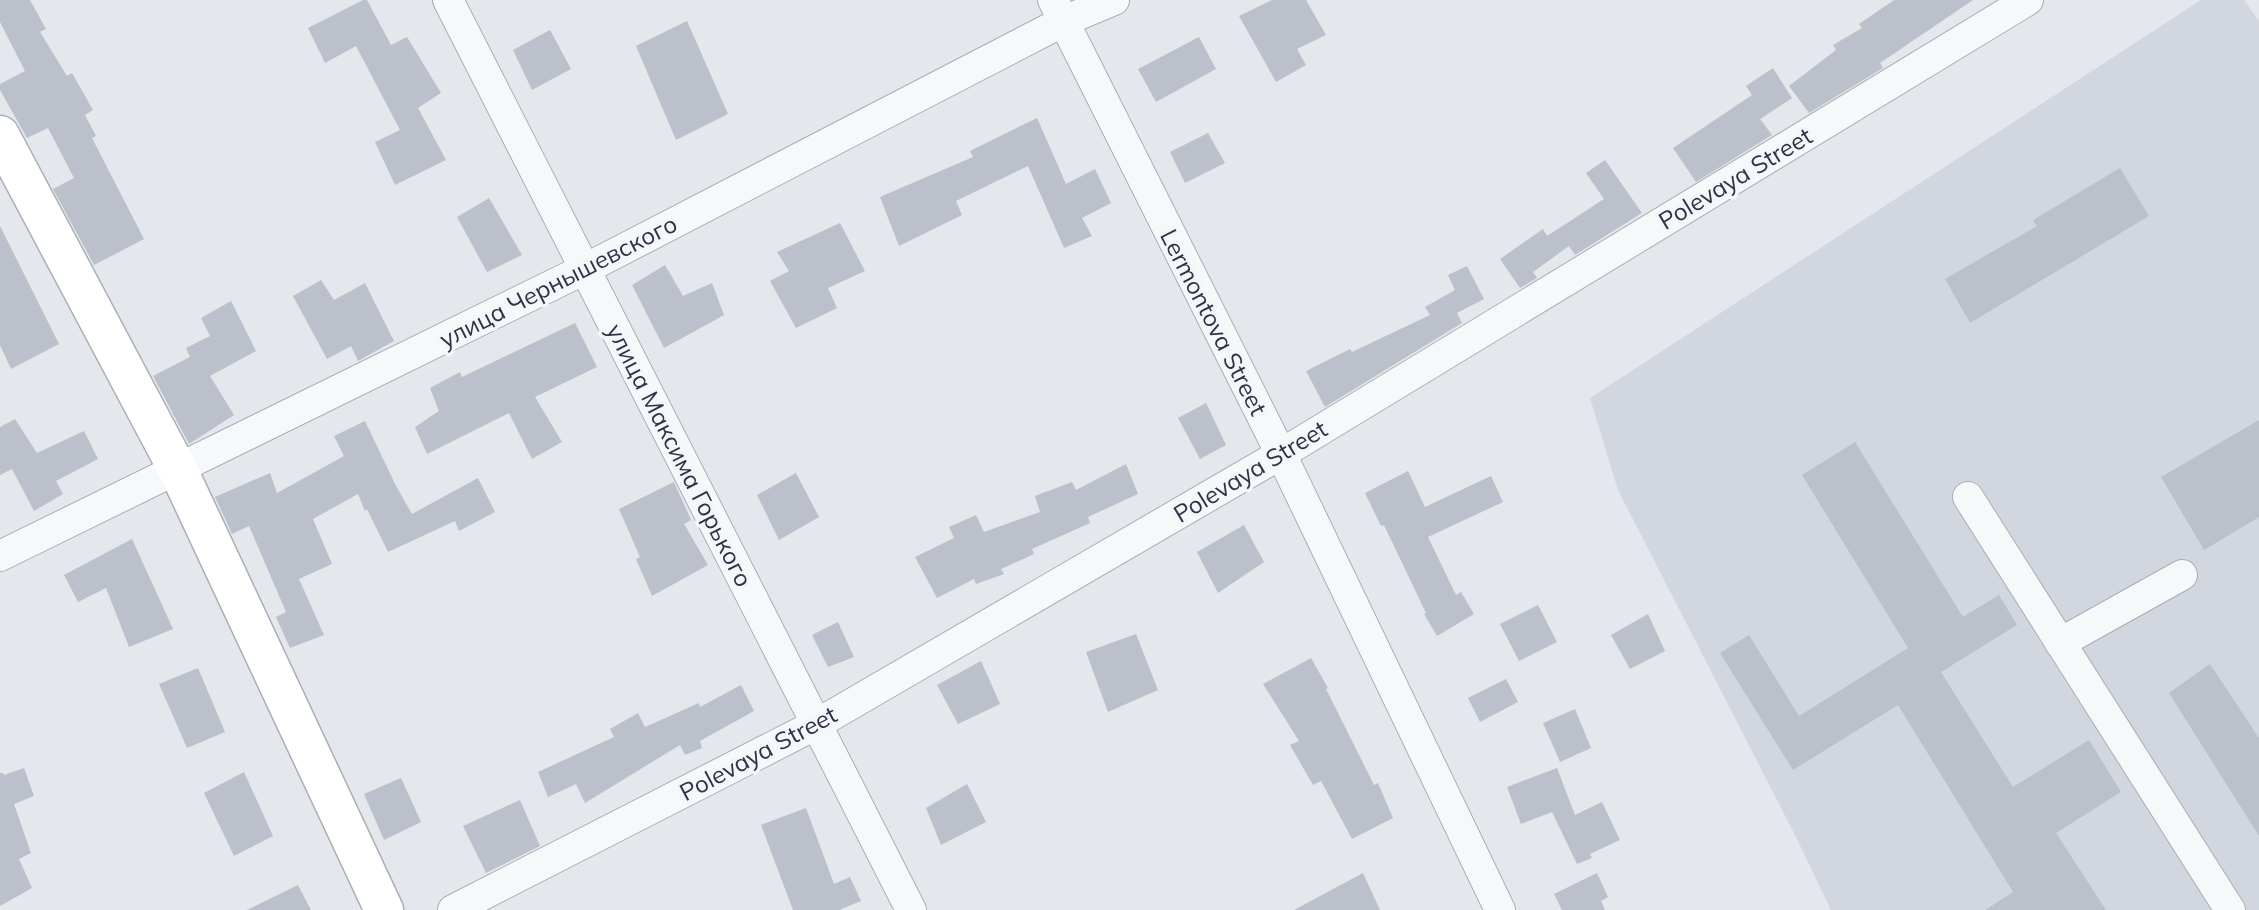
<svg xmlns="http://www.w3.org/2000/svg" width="2259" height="910" font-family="Mulish,sans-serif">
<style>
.built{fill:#d2d6de}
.building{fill:#bbc0ca}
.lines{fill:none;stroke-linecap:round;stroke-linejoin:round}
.street-casing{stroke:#a9aeb7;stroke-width:32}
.secondary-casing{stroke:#a9aeb7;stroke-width:41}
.street{stroke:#f7f8fa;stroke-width:30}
.secondary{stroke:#fff;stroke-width:38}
.labels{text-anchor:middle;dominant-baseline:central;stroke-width:7;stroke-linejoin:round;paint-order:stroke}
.street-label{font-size:24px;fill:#2b3445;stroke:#f4f6f9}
</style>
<rect width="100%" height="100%" fill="#e4e7ec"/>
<!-- built -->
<polygon class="built" points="2201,0 2244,0 2259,21 2259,910 1831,910 1796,837 1618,490 1590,398"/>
<!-- building -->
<g class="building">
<polygon points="0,0 30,0 46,29 40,32 67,76 72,73 93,110 85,115 96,136 92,138 144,239 94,265 53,189 74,178 48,128 27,138 0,90 0,84 25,71 0,22"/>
<polygon points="363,0 367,0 391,45 407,37 441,93 418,108 446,160 395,185 375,142 400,130 356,46 325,63 308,28"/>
<polygon points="1272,0 1306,0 1326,35 1297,49 1306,65 1276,82 1239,16"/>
<polygon points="1894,0 1973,0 1880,63 1883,68 1809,113 1789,86 1836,50 1833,45 1862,28 1859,24"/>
<polygon points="687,21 728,114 676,140 636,46"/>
<polygon points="550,30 571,69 532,90 513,50"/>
<polygon points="1199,37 1216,69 1156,102 1138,69"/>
<polygon points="1773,68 1792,98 1760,119 1772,135 1696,182 1673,148 1752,95 1746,86"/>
<polygon points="1037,118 1066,184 1095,169 1111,203 1082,218 1092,236 1064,248 1028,166 956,201 962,215 899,246 880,197 973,157 970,151"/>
<polygon points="1208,133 1225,163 1185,183 1170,152"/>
<polygon points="1605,160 1642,213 1575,255 1569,246 1533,272 1537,278 1520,288 1500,259 1543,229 1547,236 1604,199 1586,173"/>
<polygon points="2120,168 2149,216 1970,323 1945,279 2037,226 2033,220"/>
<polygon points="489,198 522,255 487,272 457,217"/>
<polygon points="840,223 865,271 828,288 837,308 796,328 770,281 789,271 777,252"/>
<polygon points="0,226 59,344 11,369 0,345"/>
<polygon points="665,265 683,296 712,283 724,315 664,348 632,285"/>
<polygon points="1467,266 1484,299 1457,313 1462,323 1325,407 1306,371 1350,349 1352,352 1430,315 1425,307 1455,290 1448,275"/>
<polygon points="321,280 334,300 365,283 394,341 358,361 351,346 327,359 293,296"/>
<polygon points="231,301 256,351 210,376 234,415 189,444 153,376 190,357 186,348 210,336 201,318"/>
<polygon points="575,323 597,367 535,397 562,442 532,459 509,413 427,454 415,427 439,411 430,388 460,372 462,377"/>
<polygon points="1206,403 1226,445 1200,459 1178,418"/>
<polygon points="15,419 37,453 84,431 98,459 56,481 63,494 34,511 12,469 0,475 0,427"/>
<polygon points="2259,420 2259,517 2204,550 2161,477"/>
<polygon points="365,421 395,484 412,514 478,478 495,512 459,531 455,521 388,552 367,509 365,511 358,494 313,519 332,564 299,579 324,635 290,648 276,617 286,612 249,526 232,534 215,497 270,473 277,493 344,456 334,436"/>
<polygon points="1855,442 1963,617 1999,595 2017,625 1941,672 2013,787 2089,740 2121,792 2056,833 2106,910 1985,910 2013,892 1898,705 1793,770 1720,653 1749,635 1799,716 1908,648 1802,475"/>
<polygon points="1126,464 1138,494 1088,517 1090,523 1032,549 1034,554 1001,569 1004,574 976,584 974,579 937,598 915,557 954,538 949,527 976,515 984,532 1040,512 1035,496 1072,482 1076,490"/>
<polygon points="1408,471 1425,507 1491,476 1503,502 1428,537 1456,595 1461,592 1474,614 1437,636 1424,614 1426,613 1384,525 1381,526 1365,493"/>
<polygon points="796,473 819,517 779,540 757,495"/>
<polygon points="674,482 691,520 684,524 708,565 652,596 636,559 640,557 619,509"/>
<polygon points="1244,525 1264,562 1218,593 1197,552"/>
<polygon points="132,539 173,629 129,647 106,588 78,602 64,575"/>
<polygon points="1538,605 1557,642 1519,661 1500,624"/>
<polygon points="1648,614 1665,651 1630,669 1611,635"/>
<polygon points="838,622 854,657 828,667 812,635"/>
<polygon points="1136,634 1158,690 1108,712 1086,652"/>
<polygon points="1311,658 1328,688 1326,689 1374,785 1378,783 1393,818 1352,839 1321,781 1313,785 1290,745 1299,741 1263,684"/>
<polygon points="981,661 1000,704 958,724 937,685"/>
<polygon points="2210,664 2259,738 2259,836 2169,693"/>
<polygon points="198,668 225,732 187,748 159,684"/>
<polygon points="1506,679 1518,702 1480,722 1468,698"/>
<polygon points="741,685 754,711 700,741 702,748 685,755 680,745 585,803 576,784 548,797 538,772 614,737 610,729 638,713 645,727 699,703 700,707"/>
<polygon points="1575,709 1591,748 1560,762 1543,723"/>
<polygon points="24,768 34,796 14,804 31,853 19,859 32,888 0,906 0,773 3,773 4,775"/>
<polygon points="1557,768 1575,815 1602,802 1620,840 1590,854 1592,858 1577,864 1552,812 1521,824 1507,787"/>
<polygon points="244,772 273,836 234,856 204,793"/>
<polygon points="401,778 421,822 384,840 364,794"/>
<polygon points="967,784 986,822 941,845 926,808"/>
<polygon points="520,800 540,846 486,873 463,826"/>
<polygon points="806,808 834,884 850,877 861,901 839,910 793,910 761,825"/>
<polygon points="1363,873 1380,910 1294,910"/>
<polygon points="1597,873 1608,897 1601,901 1605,910 1562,910 1554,894"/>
<polygon points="298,885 311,910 247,910"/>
</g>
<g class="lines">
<!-- street casing -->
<g class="street-casing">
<g id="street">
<polyline points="448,0 911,910"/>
<polyline points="1053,0 1281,454 1500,910"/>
<polyline points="1968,497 2230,910"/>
<polyline points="0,556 585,269 1064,21 1114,0"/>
<polyline points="2060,643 2182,575"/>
<polyline points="453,910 817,724 1281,454 2028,0"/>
</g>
</g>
<!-- secondary casing -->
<g class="secondary-casing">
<polyline id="secondary" points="0,135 178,470 384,910"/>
</g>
<!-- street -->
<use href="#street" class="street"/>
<!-- secondary -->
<use href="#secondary" class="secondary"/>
</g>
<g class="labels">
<!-- street labels -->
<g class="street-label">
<text transform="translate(1735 178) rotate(-31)">Polevaya Street</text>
<text transform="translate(558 281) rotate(-27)">улица Чернышевского</text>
<text transform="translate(1214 322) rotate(63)">Lermontova Street</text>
<text transform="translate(680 455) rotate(63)">улица Максима Горького</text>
<text transform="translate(1250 471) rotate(-31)">Polevaya Street</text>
<text transform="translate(758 753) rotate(-28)">Polevaya Street</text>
</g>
</g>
</svg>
